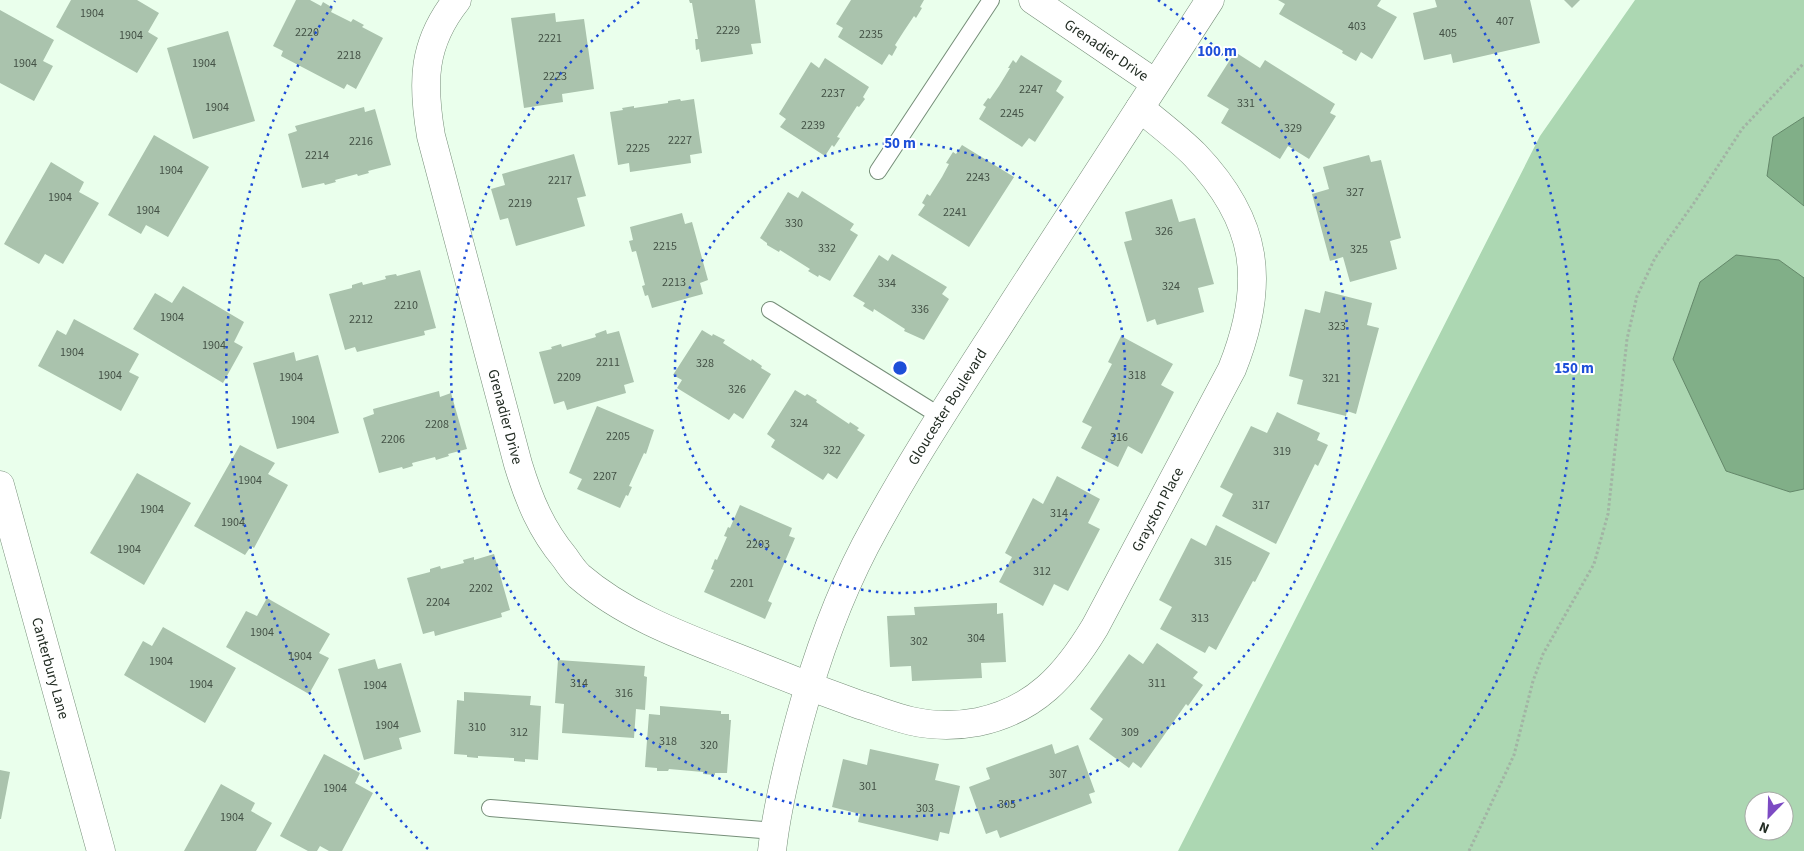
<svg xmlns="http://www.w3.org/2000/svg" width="1804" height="851" font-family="'Source Sans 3',sans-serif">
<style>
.green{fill:#acd7b2;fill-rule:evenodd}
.water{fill:#81af88;stroke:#64886a}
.building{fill:#aac3ad}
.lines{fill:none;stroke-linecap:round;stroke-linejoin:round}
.lane-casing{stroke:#768e79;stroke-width:18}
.street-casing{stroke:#768e79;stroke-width:29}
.path{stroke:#a2b3a4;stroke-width:3;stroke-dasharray:2.5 2.5;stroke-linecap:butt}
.lane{stroke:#fff;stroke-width:16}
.street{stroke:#fff;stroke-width:28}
.ring{fill:none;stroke:#1d4ed8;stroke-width:2.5;stroke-dasharray:2.5 5}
.labels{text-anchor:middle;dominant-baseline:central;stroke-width:4;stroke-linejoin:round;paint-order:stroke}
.number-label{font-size:12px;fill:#445246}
.street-label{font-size:15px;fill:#222c23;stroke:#fff}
.centre{fill:#1d4ed8;stroke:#fff;stroke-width:2.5}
.ring-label{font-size:15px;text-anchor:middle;font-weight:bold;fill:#1d4ed8;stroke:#fff;stroke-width:4;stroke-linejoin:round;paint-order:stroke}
</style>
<rect width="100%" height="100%" fill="#eaffec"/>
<!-- green -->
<path class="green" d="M1635,0h169v851h-626l362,-715zM1754,801h30v30h-30z"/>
<!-- water -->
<g class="water">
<polygon points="1804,117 1804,206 1767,176 1773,137"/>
<polygon points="1736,255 1779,260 1804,278 1804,489 1790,492 1726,471 1673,359 1700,282"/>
</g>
<!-- building -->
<g class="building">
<polygon points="71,0 137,0 159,13 148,32 158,38 137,73 56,27"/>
<polygon points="296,0 310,0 321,6 323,2 333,8 331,12 351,22 353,19 364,25 362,27 383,38 356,89 347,84 344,89 281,56 283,51 273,46"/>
<polygon points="689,0 755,0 761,43 751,44 753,54 701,62 699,49 696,50 695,39 698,39 692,3 690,3"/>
<polygon points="851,0 924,0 920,7 922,8 916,18 914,16 904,31 895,45 897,47 892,56 889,54 882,65 838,37 843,28 836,24"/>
<polygon points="1278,0 1381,0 1377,6 1397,17 1372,59 1361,52 1356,61 1342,53 1343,51 1279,14 1285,4"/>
<polygon points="1435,0 1530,0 1540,43 1453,63 1451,54 1424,60 1413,13 1437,7"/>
<polygon points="1564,0 1580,0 1572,8"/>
<polygon points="0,10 54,40 43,61 53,66 34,101 0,83"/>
<polygon points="555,13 556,22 584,19 594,89 562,94 563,102 524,108 511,18"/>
<polygon points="228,31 255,121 193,139 167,48"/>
<polygon points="1235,52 1260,68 1265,60 1335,104 1330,113 1336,116 1309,159 1288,146 1280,159 1221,123 1229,109 1207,96"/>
<polygon points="1021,55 1062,81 1056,91 1064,97 1035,142 1029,138 1022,147 979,119 986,107 983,105 988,98 990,99 999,86 1010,68 1008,68 1013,60 1016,63"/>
<polygon points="825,58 869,87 863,97 865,99 859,107 857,106 837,137 840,138 834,147 832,145 825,156 780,127 786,119 779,114 811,62 819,68"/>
<polygon points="680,99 681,101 694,99 702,153 690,155 691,163 630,172 629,163 618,165 610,112 623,110 622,108 634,106 634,108 668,103 668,101"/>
<polygon points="364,107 365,112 375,109 391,165 368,171 369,173 358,176 357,174 335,180 336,182 325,185 324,183 302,188 288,134 297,131 295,126"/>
<polygon points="154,135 209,167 168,237 146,225 141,234 108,215"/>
<polygon points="962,145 1014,177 969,247 918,215 925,205 922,203 927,194 930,196 942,177 949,164 946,163 953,152 956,154"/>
<polygon points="574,154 586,196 577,198 585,226 516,246 508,218 500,220 491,189 505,185 502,174"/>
<polygon points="1369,155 1371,162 1381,160 1401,238 1390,241 1397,269 1350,282 1343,257 1330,261 1312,194 1329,189 1323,167"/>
<polygon points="51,162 84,182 79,192 99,203 63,264 45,254 39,264 4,244"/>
<polygon points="802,191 854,224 850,230 858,235 830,281 819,275 818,277 808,271 810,269 780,250 779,252 767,245 767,243 760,238 788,192 798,198"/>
<polygon points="1172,199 1179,222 1195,218 1214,284 1198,288 1204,312 1157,325 1155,319 1147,322 1124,242 1132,240 1125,212"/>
<polygon points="682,213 685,224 692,222 708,280 700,283 703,294 652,308 648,295 645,296 642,286 645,285 636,251 632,252 629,241 633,240 630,227"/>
<polygon points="892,254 947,287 942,294 949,299 924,340 904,331 905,329 874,309 873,312 863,306 865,303 853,296 879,255 888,261"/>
<polygon points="420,270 436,328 424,331 425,335 357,352 355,347 345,350 329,294 352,288 352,285 362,282 363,285 386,279 385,276 396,274 397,276"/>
<polygon points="183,286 244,322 234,342 243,347 223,383 133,329 155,293 172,303"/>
<polygon points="1325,291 1372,303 1367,325 1379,328 1356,414 1347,411 1346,416 1297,404 1303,380 1289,376 1305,309 1320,313"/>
<polygon points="74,319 139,354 129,372 139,377 121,411 38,366 57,330 66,335"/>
<polygon points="606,330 607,334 619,331 634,382 624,385 626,393 567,410 564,401 554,404 539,352 552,349 551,347 561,344 562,347 596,337 595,334"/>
<polygon points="702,330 712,336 713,334 725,340 723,343 751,361 752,359 762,366 761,368 771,374 743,419 734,413 729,420 677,388 682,380 673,375"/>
<polygon points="1121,336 1173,364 1161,385 1174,392 1142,454 1128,446 1118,467 1081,448 1092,427 1082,422 1112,364 1108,362"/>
<polygon points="294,352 296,361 318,355 339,433 277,449 253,363"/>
<polygon points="795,390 805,396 807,394 817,400 816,402 849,424 850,422 859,428 857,430 865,435 837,479 828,473 823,480 771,447 775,440 767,434"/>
<polygon points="439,391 440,397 451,393 467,449 448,454 449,456 436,460 435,457 412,463 413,466 403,469 402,467 379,473 363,418 374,414 373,409"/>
<polygon points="597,406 654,430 646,454 644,453 629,486 632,487 628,496 626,495 620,508 577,489 582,479 569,473"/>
<polygon points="1277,412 1320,433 1317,440 1328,445 1318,466 1315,464 1276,544 1222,516 1233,494 1220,487 1251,426 1267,433"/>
<polygon points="240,445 275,463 268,474 288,485 254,548 251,546 245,555 194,526"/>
<polygon points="137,473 191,503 144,585 90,553"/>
<polygon points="1057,476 1100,499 1088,523 1100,529 1068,591 1054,584 1043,606 999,582 1012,557 1005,553 1033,498 1043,504"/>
<polygon points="740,505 792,528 789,536 795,538 768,601 772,603 765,619 704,592 714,570 711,569 715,559 717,560 727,537 724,536 728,527 730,528"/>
<polygon points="1216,525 1270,553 1255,582 1253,581 1216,650 1209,646 1205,653 1160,629 1172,607 1159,600 1191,538 1206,546"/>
<polygon points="494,554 510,610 501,613 502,617 435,636 434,631 423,634 407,578 430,572 430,569 440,566 441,569 464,563 463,560 474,557 474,560"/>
<polygon points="267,598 330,634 319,653 329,658 309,694 226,647 246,611 257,616"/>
<polygon points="997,603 997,614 1003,613 1006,662 981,663 982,678 912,681 911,666 890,667 887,616 915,615 914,607"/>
<polygon points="163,627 236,668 205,723 124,675 143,641 152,646"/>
<polygon points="1157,643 1198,672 1193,678 1203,685 1188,706 1186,704 1141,768 1133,762 1129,768 1089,739 1103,719 1090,709 1129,654 1143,664"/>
<polygon points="375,659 378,669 401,663 421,732 399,738 402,749 364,760 338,669"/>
<polygon points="558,660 645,666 644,676 647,677 645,710 636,709 634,738 562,733 564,704 555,703"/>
<polygon points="464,692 531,696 530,705 541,706 538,760 525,759 525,762 514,761 514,758 478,756 478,758 467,757 467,755 454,754 457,700 464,701"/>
<polygon points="660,706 721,711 721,714 729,714 729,720 731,720 727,773 715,773 715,775 703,774 703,772 669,769 668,771 657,771 657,768 645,767 649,714 660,715"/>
<polygon points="1052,744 1055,754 1078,745 1095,792 1089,794 1092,803 1000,838 997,830 986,834 969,787 990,779 986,768"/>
<polygon points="870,749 939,764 935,780 960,786 949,834 940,832 938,841 858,822 860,814 832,807 843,759 867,765"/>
<polygon points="324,754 360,773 355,783 373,793 342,851 329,851 320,846 317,851 308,851 280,836"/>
<polygon points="0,770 10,772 1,819 0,819"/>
<polygon points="221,784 255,803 251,811 272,823 256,851 184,851"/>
</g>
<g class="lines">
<!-- lane casing -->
<g class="lane-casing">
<g id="lane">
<polyline points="878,171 991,0"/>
<polyline points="770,310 940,416"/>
<polyline points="490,808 775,831"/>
</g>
</g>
<!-- street casing -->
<g class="street-casing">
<g id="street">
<path id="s1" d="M457,0c-35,44 -35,83 -26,136l87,328c11,36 23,65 47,94 4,6 9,13 14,18 51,44 117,65 179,90 34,14 68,27 102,39 17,5 34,12 51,16 22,5 46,5 67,1 57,-12 88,-47 117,-95l137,-258c34,-85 27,-147 -37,-214 -17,-17 -37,-32 -55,-47"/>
<path id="s2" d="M1033,0l122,83"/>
<path id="s3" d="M0,485l101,366"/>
<path id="s4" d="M772,851c5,-45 16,-89 28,-133 16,-59 37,-118 65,-172 45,-85 98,-164 149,-244 65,-101 130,-202 196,-302"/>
</g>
</g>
<!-- path -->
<polyline class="path" points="1469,851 1514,755 1533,681 1543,654 1594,564 1608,514 1627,339 1637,296 1655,258 1694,203 1742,129 1804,63"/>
<!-- lane -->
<use href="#lane" class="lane"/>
<!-- street -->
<use href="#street" class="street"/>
</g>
<!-- distance rings -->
<g class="ring">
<circle cx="900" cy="368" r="225"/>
<path d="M1158 0A449 449 0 1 1 642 0"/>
<path d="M428 849A674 674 0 0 1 335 1M1465 1A674 674 0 0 1 1372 849"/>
</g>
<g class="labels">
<!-- number labels -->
<g class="number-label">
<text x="92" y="13">1904</text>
<text x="1505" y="21">407</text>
<text x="1357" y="26">403</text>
<text x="728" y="30">2229</text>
<text x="307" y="32">2220</text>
<text x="1448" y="33">405</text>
<text x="871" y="34">2235</text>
<text x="131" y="35">1904</text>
<text x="550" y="38">2221</text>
<text x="349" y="55">2218</text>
<text x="25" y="63">1904</text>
<text x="204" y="63">1904</text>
<text x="555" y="76">2223</text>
<text x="1031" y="89">2247</text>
<text x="833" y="93">2237</text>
<text x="1246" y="103">331</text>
<text x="217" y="107">1904</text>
<text x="1012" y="113">2245</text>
<text x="813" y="125">2239</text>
<text x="1293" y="128">329</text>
<text x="680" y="140">2227</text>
<text x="361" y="141">2216</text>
<text x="638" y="148">2225</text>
<text x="317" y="155">2214</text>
<text x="171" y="170">1904</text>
<text x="978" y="177">2243</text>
<text x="560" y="180">2217</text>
<text x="1355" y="192">327</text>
<text x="60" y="197">1904</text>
<text x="520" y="203">2219</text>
<text x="148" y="210">1904</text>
<text x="955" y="212">2241</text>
<text x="794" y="223">330</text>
<text x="1164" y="231">326</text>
<text x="665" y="246">2215</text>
<text x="827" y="248">332</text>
<text x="1359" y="249">325</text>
<text x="674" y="282">2213</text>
<text x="887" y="283">334</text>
<text x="1171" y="286">324</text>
<text x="406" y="305">2210</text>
<text x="920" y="309">336</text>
<text x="172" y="317">1904</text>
<text x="361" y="319">2212</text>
<text x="1337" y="326">323</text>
<text x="214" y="345">1904</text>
<text x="72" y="352">1904</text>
<text x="608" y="362">2211</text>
<text x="705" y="363">328</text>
<text x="110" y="375">1904</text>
<text x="1137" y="375">318</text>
<text x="291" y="377">1904</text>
<text x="569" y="377">2209</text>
<text x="1331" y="378">321</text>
<text x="737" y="389">326</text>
<text x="303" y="420">1904</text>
<text x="799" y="423">324</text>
<text x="437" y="424">2208</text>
<text x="618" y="436">2205</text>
<text x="1119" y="437">316</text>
<text x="393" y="439">2206</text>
<text x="832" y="450">322</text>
<text x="1282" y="451">319</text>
<text x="605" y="476">2207</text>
<text x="250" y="480">1904</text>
<text x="1261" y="505">317</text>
<text x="152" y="509">1904</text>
<text x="1059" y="513">314</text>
<text x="233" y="522">1904</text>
<text x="758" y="544">2203</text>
<text x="129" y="549">1904</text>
<text x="1223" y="561">315</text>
<text x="1042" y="571">312</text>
<text x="742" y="583">2201</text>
<text x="481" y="588">2202</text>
<text x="438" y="602">2204</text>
<text x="1200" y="618">313</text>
<text x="262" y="632">1904</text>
<text x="976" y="638">304</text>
<text x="919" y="641">302</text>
<text x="300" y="656">1904</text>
<text x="161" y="661">1904</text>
<text x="579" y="683">314</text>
<text x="1157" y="683">311</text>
<text x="201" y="684">1904</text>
<text x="375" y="685">1904</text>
<text x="624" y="693">316</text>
<text x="387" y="725">1904</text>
<text x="477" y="727">310</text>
<text x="519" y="732">312</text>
<text x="1130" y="732">309</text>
<text x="668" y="741">318</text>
<text x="709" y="745">320</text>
<text x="1058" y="774">307</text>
<text x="868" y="786">301</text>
<text x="335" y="788">1904</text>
<text x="1007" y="804">305</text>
<text x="925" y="808">303</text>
<text x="232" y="817">1904</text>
</g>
<!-- street labels -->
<g class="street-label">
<text stroke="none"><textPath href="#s2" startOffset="89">Grenadier Drive</textPath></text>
<text stroke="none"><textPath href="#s4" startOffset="482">Gloucester Boulevard</textPath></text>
<text stroke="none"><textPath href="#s1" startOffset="434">Grenadier Drive</textPath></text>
<text stroke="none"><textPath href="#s1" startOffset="1332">Grayston Place</textPath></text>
<text stroke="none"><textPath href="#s3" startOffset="190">Canterbury Lane</textPath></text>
</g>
</g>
<circle cx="900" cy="368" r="8" class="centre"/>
<g class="ring-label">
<text x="1217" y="56">100 m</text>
<text x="900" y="148">50 m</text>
<text x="1574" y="373">150 m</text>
</g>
<!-- north arrow -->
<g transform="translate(1769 816) rotate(203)"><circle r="24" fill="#ffffff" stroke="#a7aba7"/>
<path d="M0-4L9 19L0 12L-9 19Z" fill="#7c4bc3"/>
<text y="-8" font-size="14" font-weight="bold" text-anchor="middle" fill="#222c23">N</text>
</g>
</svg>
